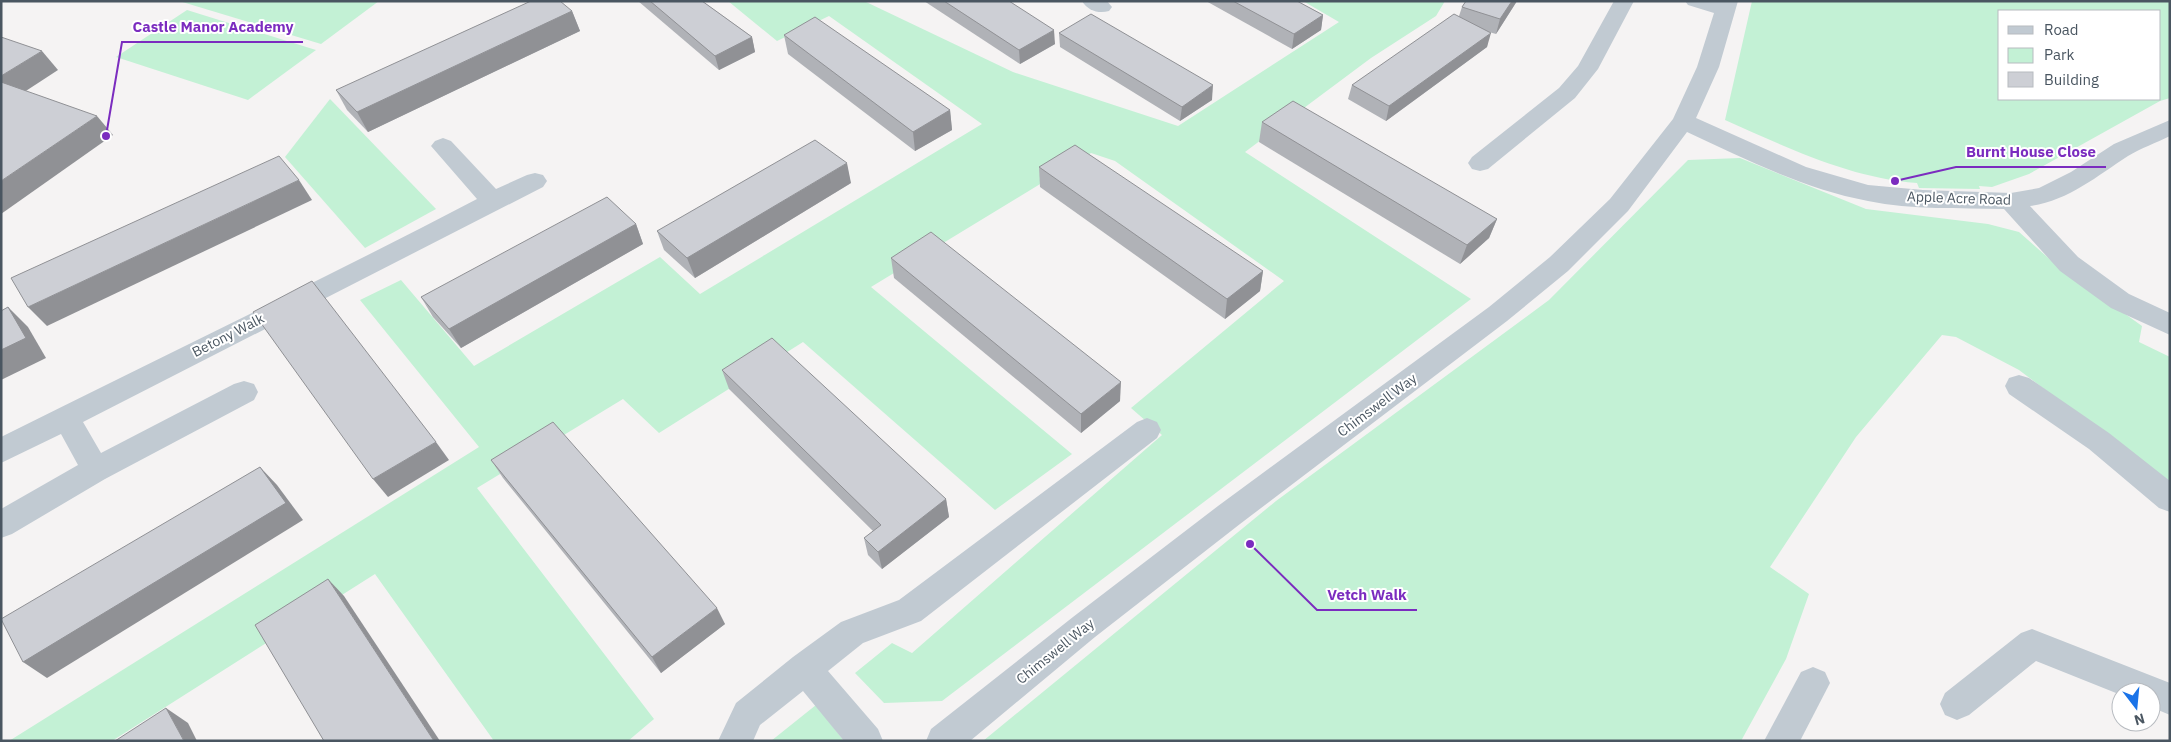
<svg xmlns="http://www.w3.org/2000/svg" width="2171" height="742" font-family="'IBM Plex Sans',sans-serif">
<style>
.green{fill:#c3f1d5;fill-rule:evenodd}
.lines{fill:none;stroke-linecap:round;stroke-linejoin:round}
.minor{fill:#c1cad2;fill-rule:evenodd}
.wall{fill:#b0b2b7}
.shaded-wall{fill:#909195}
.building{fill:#cdcfd5;stroke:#909195}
.labels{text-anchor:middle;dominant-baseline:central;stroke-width:4;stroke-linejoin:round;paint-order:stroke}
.street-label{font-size:14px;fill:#4a5661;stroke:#fff}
.leader{fill:none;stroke:#7b2cbf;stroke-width:2}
.callout-dot{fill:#7b2cbf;stroke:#fff;stroke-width:2}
.callout-label{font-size:15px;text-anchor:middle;font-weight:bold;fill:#7b2cbf;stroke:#fff;stroke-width:4;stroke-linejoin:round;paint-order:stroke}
</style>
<rect width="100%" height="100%" fill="#f5f3f3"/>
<!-- green -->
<g class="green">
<polygon points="179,1 379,1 321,44"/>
<polygon points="728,1 864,1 1013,72 1178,126 1339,22 1303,1 1445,1 1436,16 1371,58 1245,152 1471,299 942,701 884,703 855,673 892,643 912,653 1162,435 1131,408 1284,281 1115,161 1091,153 871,287 1072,454 995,510 803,342 659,433 623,399 477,488 654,719 628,741 494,741 375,574 112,741 9,741 479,447 360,300 401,280 474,366 660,257 700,294 982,124 829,16 777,41"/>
<path d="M1752,1h418v97l-10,3 -131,73 -37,13 -13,-1 1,3 -61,-1 -2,-5c-68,-5 -131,-36 -192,-63zM2160,11v88h-160v-88z"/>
<polygon points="187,10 316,50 248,100 116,57"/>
<polygon points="330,99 436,209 365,248 285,157"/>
<polygon points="1740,158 1866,209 1988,224 2019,232 2054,263 2142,326 2139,342 2170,357 2170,484 2019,370 1956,337 1942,335 1856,437 1770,567 1809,594 1786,659 1741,741 983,741 1276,501 1549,300 1688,160"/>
<polygon points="816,705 844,741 771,741"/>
</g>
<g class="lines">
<!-- minor -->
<g class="minor">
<path d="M1082,1h25l5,6 -3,4c-10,3 -21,0 -27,-10z"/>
<polygon points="1614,1 1634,1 1598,69 1575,98 1488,169 1480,171 1472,169 1468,163 1472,157 1559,88 1578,66"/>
<path d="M1685,1h53l-19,66 -23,51 110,49 62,18 55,5 88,3 28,-5 32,-16 43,-28 56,-24v16c-14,7 -29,12 -42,20 -31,20 -60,45 -98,50l48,51 51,37 41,19v22l-59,-27 -51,-37 -56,-62c-44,-1 -92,1 -136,-8 -64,-12 -123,-42 -181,-69l-59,79 -60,60 -61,50 -267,203 -145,113 -125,104h-44l5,-12 142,-112 145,-111 271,-199 61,-50 60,-58 63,-80 24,-52 17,-54 -26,-8z"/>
<path d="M443,138l8,3 45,48 31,-14 8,-2 8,2 4,6 -4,6 -460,235 18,31 133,-69 10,-3 10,3 4,8 -4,8 -149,79 -93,55 -11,4v-29l77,-44 -17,-31 -60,29v-26c158,-79 319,-156 476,-238l-46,-53 4,-5z"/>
<polygon points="2019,375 2029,378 2109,433 2170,481 2170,512 2159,508 2089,449 2009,394 2005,386 2009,378"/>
<polygon points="1147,418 1157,422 1161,430 1157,438 921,621 863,643 828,671 878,729 883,741 844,741 803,691 760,725 753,741 718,741 736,703 793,657 841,622 899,600 1137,422"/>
<polygon points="2032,629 2170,683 2170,715 2151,707 2151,692 2121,692 2121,695 2036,661 1969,715 1957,720 1945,715 1940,704 1945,693 2021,633"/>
<polygon points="1813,667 1825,672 1830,683 1800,741 1764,741 1801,672"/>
</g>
</g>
<!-- wall -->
<g class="wall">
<polygon points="638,1 702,1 752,37 755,52 719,70"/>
<polygon points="924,1 1009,1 1055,44 1020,64"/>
<polygon points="1206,1 1297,1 1323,15 1321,30 1292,49"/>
<polygon points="1466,1 1517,1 1496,34 1489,32 1487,47 1386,121 1348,99 1352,85 1459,16 1462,7"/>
<polygon points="572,11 580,31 368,132 347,110 336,90"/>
<polygon points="1059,33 1212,100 1180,121 1060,47"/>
<polygon points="784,35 950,110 952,130 915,151 788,54"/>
<polygon points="1262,122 1497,219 1489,238 1460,264 1259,142"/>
<polygon points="1039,167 1263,271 1260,291 1225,319 1040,187"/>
<polygon points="851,183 695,278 664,250 657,231"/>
<polygon points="636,224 643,244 461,348 433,317 421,297"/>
<polygon points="891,258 1120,401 1081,433 894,278"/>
<polygon points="722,370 946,499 949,517 882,569 868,555 864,538 873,531 729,389"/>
<polygon points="491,460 725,624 661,673 503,478"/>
</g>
<!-- shaded-wall -->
<g class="shaded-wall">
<polygon points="1512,1 1517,1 1496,34 1500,19"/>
<polygon points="572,11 580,31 368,132 357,112"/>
<polygon points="1323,15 1321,30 1292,49 1294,34"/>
<polygon points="1054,30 1055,44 1020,64 1019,50"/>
<polygon points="1491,33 1487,47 1386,121 1389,106"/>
<polygon points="752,37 755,52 719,70 715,56"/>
<polygon points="42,51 58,70 12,100 1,87 1,76"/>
<polygon points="1213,85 1212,100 1180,121 1182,107"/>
<polygon points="950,110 952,130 915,151 913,132"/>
<polygon points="97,116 113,135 1,214 1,181"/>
<polygon points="847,163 851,183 695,278 687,258"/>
<polygon points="299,180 312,200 47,326 28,307"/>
<polygon points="1497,219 1489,238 1460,264 1467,245"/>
<polygon points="636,224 643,244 461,348 449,329"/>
<polygon points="1263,271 1260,291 1225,319 1227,299"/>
<polygon points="8,307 28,327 46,358 1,380 1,350"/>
<polygon points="1121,382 1120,401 1081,433 1081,414"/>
<polygon points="436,442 449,460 388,497 373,479"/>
<polygon points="260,467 277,485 303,520 47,678 23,662"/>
<polygon points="946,499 949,517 882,569 878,552"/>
<polygon points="328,579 344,596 440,741 434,741"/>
<polygon points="717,608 725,624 661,673 652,657"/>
<polygon points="166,708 188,723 197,741 184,741"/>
</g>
<!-- building -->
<g class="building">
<polygon points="531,1 560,1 572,11 357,112 336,90"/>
<polygon points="650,1 702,1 752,37 715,56"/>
<polygon points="944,1 1009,1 1054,30 1019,50"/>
<polygon points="1233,1 1297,1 1323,15 1294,34"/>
<polygon points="1466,1 1512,1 1500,19 1462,7"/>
<polygon points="1091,14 1213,85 1182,107 1059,33"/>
<polygon points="1454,14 1491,33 1389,106 1352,85"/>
<polygon points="815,17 950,110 913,132 784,35"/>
<polygon points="1,37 42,51 1,76"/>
<polygon points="1,82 97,116 1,181"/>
<polygon points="1293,101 1497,219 1467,245 1262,122"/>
<polygon points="815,140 847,163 687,258 657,231"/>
<polygon points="1075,145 1263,271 1227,299 1039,167"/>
<polygon points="279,156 299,180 28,307 11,278"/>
<polygon points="607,197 636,224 449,329 421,297"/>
<polygon points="931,232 1121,382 1081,414 891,258"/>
<polygon points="312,281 436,442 373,479 253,312"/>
<polygon points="8,307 26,338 1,350 1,311"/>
<polygon points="772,338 946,499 878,552 864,538 881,525 722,370"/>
<polygon points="553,422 717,608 652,657 491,460"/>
<polygon points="260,467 286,503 23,662 1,619"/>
<polygon points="328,579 434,741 324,741 255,625"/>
<polygon points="166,708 184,741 115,741"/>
</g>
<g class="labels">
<!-- street labels -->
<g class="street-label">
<text transform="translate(1959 198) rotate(2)">Apple Acre Road</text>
<text transform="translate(228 335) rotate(-27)">Betony Walk</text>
<text transform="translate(1377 405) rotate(-37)">Chimswell Way</text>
<text transform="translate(1055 651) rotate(-39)">Chimswell Way</text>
</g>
</g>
<!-- callouts -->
<path class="leader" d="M106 136L122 42H303M1895 181L1956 167H2106M1250 544L1317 610H1417"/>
<g class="callout-dot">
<circle cx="106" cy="136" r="5"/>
<circle cx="1895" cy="181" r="5"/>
<circle cx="1250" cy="544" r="5"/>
</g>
<g class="callout-label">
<text x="213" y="32">Castle Manor Academy</text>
<text x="2031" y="157">Burnt House Close</text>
<text x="1367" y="600">Vetch Walk</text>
</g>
<!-- border -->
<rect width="2171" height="742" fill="none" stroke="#4a5661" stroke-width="5"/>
<!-- legend -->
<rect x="1998" y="10" width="162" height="90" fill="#ffffff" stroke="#b7bbc0"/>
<rect x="2008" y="26" width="25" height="8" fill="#c1cad2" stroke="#b7bbc0"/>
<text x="2044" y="35" font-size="15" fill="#4a5661">Road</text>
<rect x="2008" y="48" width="25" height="15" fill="#c3f1d5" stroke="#b7bbc0"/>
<text x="2044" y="60" font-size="15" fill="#4a5661">Park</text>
<rect x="2008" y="72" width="25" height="15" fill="#cdcfd5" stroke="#b7bbc0"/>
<text x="2044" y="85" font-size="15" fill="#4a5661">Building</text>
<!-- north arrow -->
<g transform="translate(2136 707) rotate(164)"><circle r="24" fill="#ffffff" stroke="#b7bbc0"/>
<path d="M0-4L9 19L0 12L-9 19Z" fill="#1a73e8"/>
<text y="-8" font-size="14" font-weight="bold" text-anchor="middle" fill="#4a5661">N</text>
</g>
</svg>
